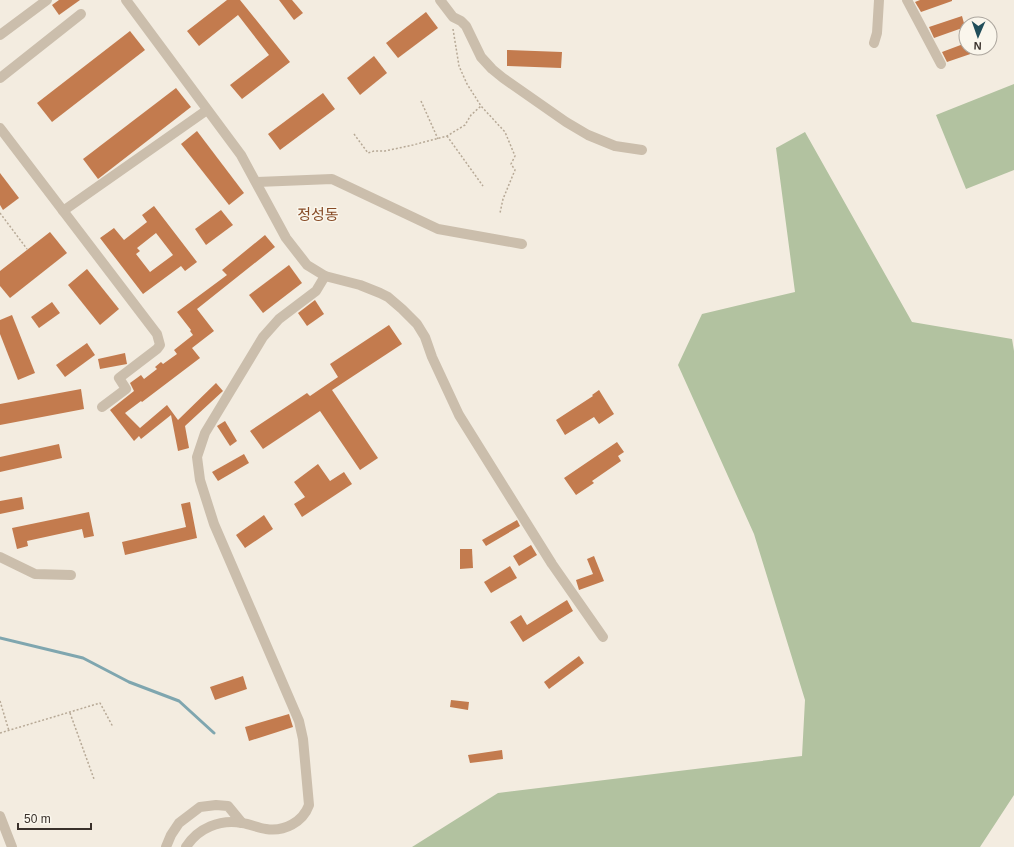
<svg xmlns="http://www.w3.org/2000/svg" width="1014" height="847" font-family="Helvetica,'Noto Sans KR',sans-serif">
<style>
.green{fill:#b2c2a0}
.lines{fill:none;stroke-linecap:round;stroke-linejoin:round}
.stream{stroke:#7fa6af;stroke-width:3}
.building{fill:#c37b4e;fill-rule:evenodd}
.path{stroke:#b7a996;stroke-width:1.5;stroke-dasharray:2 2;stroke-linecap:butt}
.minor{stroke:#cbbeac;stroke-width:10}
.labels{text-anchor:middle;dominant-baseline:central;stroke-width:3;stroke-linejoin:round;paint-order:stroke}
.neighbourhood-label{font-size:15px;fill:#864a25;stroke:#faf6ec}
</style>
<rect width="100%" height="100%" fill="#f3ece0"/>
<!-- green -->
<g class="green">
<polygon points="1014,84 1014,170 966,189 936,115"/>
<polygon points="805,132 912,322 1012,339 1014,351 1014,795 980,847 412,847 498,793 802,756 805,700 754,534 678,365 702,314 795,292 776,148"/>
</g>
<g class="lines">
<!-- stream -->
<polyline class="stream" points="0,638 83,658 129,682 179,701 214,733"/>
</g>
<!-- building -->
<g class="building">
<polygon points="59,0 80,0 59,15 52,5"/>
<polygon points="227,0 240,0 290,62 242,99 230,85 269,55 238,15 199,46 187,31"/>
<polygon points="279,0 292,0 303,13 294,20"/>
<polygon points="920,0 952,0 952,1 921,12 915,2"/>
<polygon points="426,12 438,28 398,58 386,43"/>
<polygon points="962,16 965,27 934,38 929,27"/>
<polygon points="130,31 145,50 52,122 37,103"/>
<polygon points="966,43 966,48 984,48 985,49 947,62 942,52"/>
<polygon points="507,50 562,52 561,68 507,66"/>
<polygon points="374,56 387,73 360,95 347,78"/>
<polygon points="176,88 191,107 98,179 83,159"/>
<polygon points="323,93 335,109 280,150 268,134"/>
<polygon points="197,131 244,193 229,205 181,144"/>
<polygon points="0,173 19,198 3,210 0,205"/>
<path d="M154,206l43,56 -12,9 -4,-5 -38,28 -43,-56 14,-10 10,12 23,-18 -5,-7zM156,233l17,22 -23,17 -14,-18 4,-3 -3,-3z"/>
<polygon points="221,210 233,225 206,245 195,229"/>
<polygon points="50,232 67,253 10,298 0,286 0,271"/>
<polygon points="265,235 275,247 197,309 214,331 192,348 200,358 142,402 141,401 125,413 140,428 167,405 178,420 216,383 223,391 185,426 189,448 178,451 171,415 141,439 139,436 134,441 110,410 134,391 130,383 141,375 144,379 157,369 155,367 161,362 163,364 177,354 174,350 193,335 190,331 191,330 177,312 227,275 222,270"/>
<polygon points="289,265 302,283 263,313 249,295"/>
<polygon points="87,269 119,309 100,325 68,285"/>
<polygon points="315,300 324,314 307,326 298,313"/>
<polygon points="52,302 60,313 39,328 31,317"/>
<polygon points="12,315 35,373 18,380 0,334 0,320"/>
<polygon points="389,325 402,344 332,390 378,458 360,470 320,411 263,449 250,431 307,393 310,396 338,377 330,364"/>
<polygon points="87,343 95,355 65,377 56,365"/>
<polygon points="125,353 127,364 100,369 98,359"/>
<polygon points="81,389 84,409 0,425 0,404"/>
<polygon points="599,390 614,414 599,424 594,417 565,435 556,420 593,396 592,395"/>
<polygon points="225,421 237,441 230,446 217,426"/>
<polygon points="617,442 624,452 618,456 621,461 592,481 594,483 576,495 564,478"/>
<polygon points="59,444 62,458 0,472 0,457"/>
<polygon points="244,454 249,463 218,481 212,472"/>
<polygon points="318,464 330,481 344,472 352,484 302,517 294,504 305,497 294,482"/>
<polygon points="22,497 24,509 0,514 0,501"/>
<polygon points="190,502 197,538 125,555 122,542 186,527 181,504"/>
<polygon points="89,512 94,536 84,538 82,529 27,541 28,546 17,549 12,528"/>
<polygon points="264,515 273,529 245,548 236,535"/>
<polygon points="517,520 520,526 486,546 482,540"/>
<polygon points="531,545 537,555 519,566 513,556"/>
<polygon points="460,549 472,549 473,568 460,569"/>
<polygon points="594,556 604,581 579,590 576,580 593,574 587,559"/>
<polygon points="510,566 517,578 491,593 484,582"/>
<polygon points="567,600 573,611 523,642 510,622 521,615 527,625"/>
<polygon points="579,656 584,663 549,689 544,682"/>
<polygon points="243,676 247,689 215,700 210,687"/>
<polygon points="451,700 469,702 468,710 450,707"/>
<polygon points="289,714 293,727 249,741 245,727"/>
<polygon points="502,750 503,759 470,763 468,755"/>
</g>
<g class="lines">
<!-- path -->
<g class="path">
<polyline points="453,29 459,66 467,84 481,106 505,132 515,156 511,164 515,170 503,199 500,213"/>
<polyline points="421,101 438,139"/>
<polyline points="354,134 368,153 374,151 385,151 413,145 447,136 465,125 471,115 481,106"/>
<polyline points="447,136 483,186"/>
<polyline points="0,213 27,249"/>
<polyline points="0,701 9,731"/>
<polyline points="70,713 94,779"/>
<polyline points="0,733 100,703 113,727"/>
</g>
<!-- minor -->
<g class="minor">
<polyline points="126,0 241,155 286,238 307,265 325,276 360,285 380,293 388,297 402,309 417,324 425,337 432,357 459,415 552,564 603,637"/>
<polyline points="440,0 453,17 461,21 466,26 481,57 492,69 503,78 566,122 588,135 615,146 642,150"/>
<polyline points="907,0 941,64"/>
<polyline points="0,35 47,0"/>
<polyline points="874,43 877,33 879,0"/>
<polyline points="0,78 81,14"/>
<polyline points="0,128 157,334 160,345 157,349 119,378 126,389 102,407"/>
<polyline points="257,182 332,179 438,229 522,244"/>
<polyline points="63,211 207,110"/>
<polyline points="0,557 35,574 71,575"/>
<polyline points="0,816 12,847"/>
<polyline points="166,847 171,835 179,823 200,807 216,805 228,806 242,823"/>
<path d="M186,847c12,-19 34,-28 56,-24 8,1 16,5 24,6 18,3 37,-7 43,-24l-6,-66 -4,-18 -85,-197 -14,-44 -3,-23 8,-24 58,-96 16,-18 37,-28 9,-15"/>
</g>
</g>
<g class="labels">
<!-- neighbourhood labels -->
<g class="neighbourhood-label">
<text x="318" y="214">정성동</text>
</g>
</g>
<!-- north arrow -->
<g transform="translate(978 36) rotate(182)"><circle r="19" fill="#faf6ec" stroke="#ada79f"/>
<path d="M0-3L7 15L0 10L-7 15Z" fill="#214e5a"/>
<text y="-6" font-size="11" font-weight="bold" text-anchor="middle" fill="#39312b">N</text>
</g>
<!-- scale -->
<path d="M18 823v6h73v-6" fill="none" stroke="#39312b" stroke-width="2"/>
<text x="24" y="823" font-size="12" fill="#39312b" stroke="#faf6ec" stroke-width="3" paint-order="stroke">50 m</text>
</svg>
